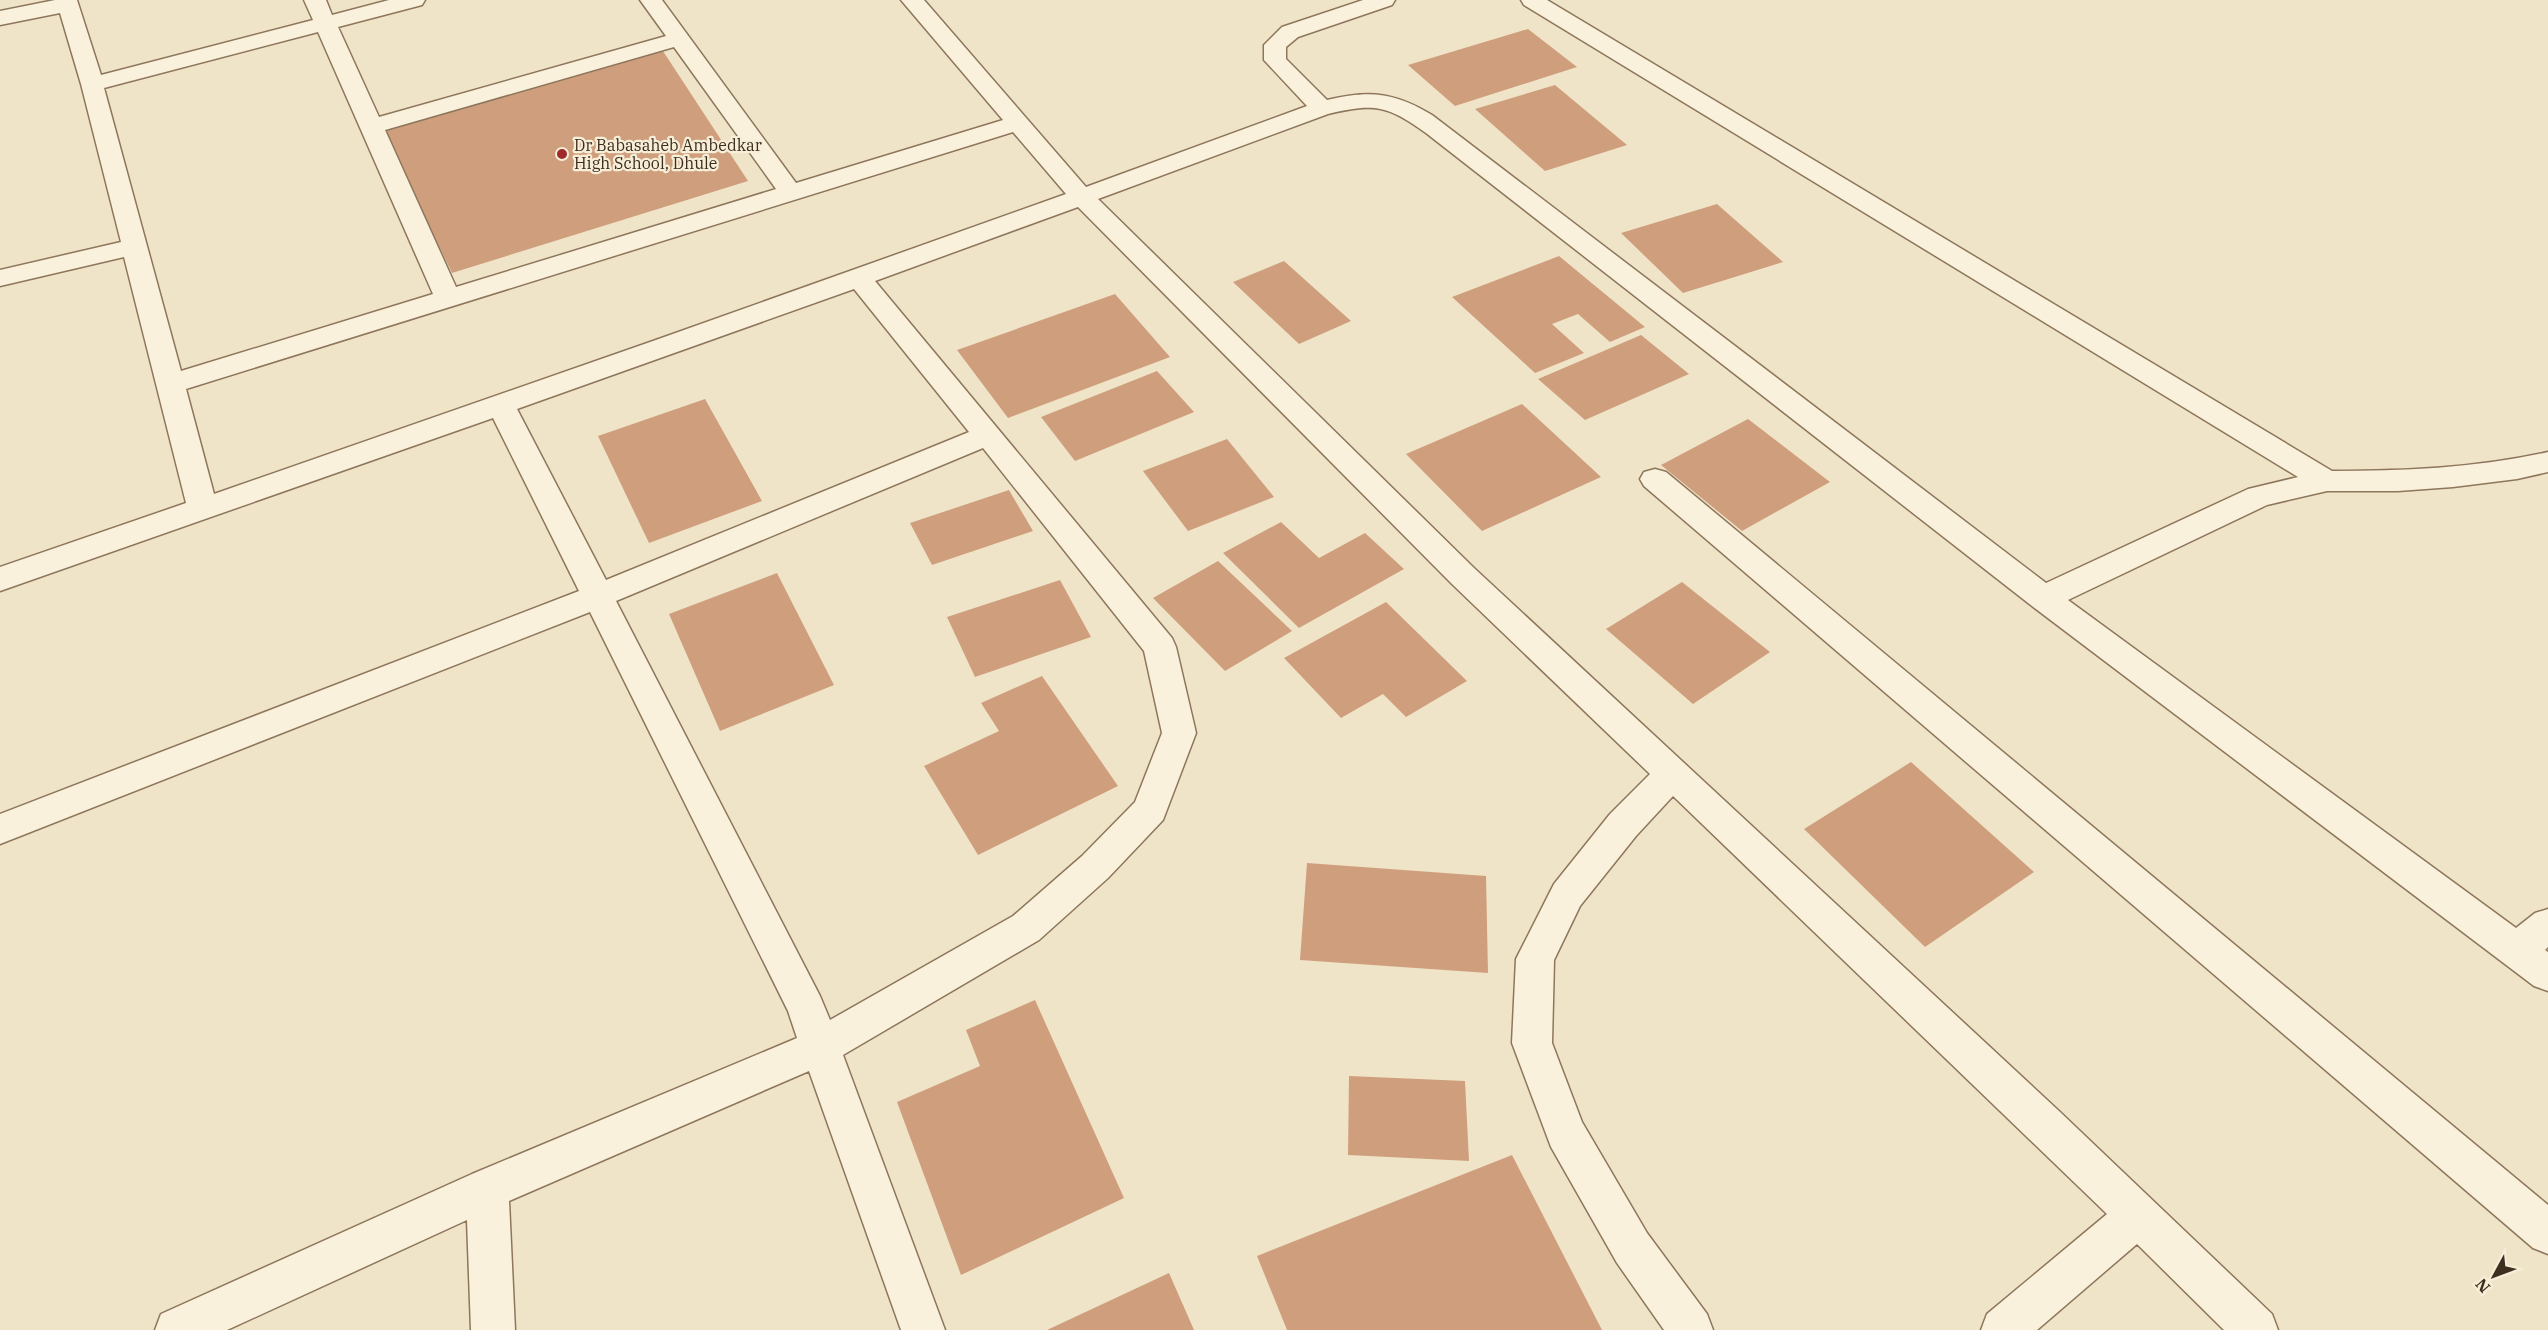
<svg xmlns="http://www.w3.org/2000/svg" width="2548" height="1330" font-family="'IBM Plex Serif',serif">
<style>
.building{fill:#cf9f7d}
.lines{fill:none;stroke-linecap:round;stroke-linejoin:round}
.minor-casing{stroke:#8d765c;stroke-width:3}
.minor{fill:#faf1dc;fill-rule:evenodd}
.poi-dot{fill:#9e2a2b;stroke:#f7eed8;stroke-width:2}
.labels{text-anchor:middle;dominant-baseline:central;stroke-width:4.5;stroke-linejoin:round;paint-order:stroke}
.far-poi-label{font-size:16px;fill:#3d2e20;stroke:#f7eed8;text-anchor:start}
</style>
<rect width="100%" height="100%" fill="#f0e4c8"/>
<!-- building -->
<g class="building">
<polygon points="1528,29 1577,67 1455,106 1408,65"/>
<polygon points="661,48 748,181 452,273 381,127"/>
<polygon points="1555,85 1627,145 1545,171 1475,109"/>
<polygon points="1717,204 1783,262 1683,293 1621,233"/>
<polygon points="1559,256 1645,327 1610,342 1578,314 1552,324 1584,353 1535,373 1452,297"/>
<polygon points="1284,261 1351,321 1299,344 1233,282"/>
<polygon points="1115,294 1170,357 1008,418 957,350"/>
<polygon points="1641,335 1689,374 1585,420 1538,379"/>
<polygon points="1157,371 1194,412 1075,461 1041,417"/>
<polygon points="705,399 762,501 649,543 598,436"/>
<polygon points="1522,404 1601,477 1482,531 1406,454"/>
<polygon points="1748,419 1830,482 1742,531 1661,465"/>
<polygon points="1227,439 1274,497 1188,531 1143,471"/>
<polygon points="1009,490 1033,531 932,565 910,523"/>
<polygon points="1281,522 1319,558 1365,533 1404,569 1299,628 1223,553"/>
<polygon points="1218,561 1292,631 1225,671 1153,598"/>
<polygon points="777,573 834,685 720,731 669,614"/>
<polygon points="1060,580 1091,637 975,677 947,617"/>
<polygon points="1682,582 1770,652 1693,704 1606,629"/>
<polygon points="1386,602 1467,681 1406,717 1383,694 1341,718 1284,658"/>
<polygon points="1042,676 1118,786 978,855 924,766 999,731 981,703"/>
<polygon points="1911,762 2034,872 1925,947 1804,829"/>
<polygon points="1307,863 1486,876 1488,973 1300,960"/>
<polygon points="1035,1000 1124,1198 961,1275 897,1102 980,1066 966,1030"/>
<polygon points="1349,1076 1465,1081 1469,1161 1348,1155"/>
<polygon points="1512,1155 1602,1330 1287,1330 1257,1256"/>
<polygon points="1169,1273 1194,1330 1047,1330"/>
</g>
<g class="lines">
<!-- minor casing -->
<g class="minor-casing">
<g id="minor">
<path d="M55,0h22l24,75 212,-55 -9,-20h22l6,15 57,-15h36l-3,5 -84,22 41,90 287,-81 -26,-36h22l134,183 207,-63 -102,-120h23l162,187 221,-81 -43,-46v-15l18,-18 81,-27h32l-3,5 -94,32 -12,10v12l41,41c43,-10 67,-8 105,15l614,468 202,-94 50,-12 -774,-472 -3,-5h26l785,471c73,0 145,-3 216,-19v20l-31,7 -64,8 -55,4h-71l-60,14 -199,95 448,328 19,-15 13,-4v38l-3,3 3,2v39l-14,-5 -502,-380 -606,-473c-39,-28 -52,-30 -98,-19l-230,85 376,369 585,543 213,203 6,16h-54l-87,-86 -100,86h-56l6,-16 120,-100 -434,-418 -37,40 -56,70 -26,54 -2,83 30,79 65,111 60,81 6,16h-49l-47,-67 -66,-116 -39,-104 4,-84 38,-75 56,-70 40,-40 -198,-190 -374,-377 -203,74 297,357 4,9 20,86 -33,87 -55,58 -69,62 -196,115 102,275h-44l-92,-259 -300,130 6,129h-44l-4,-110 -240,110h-72l6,-16 311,-140 325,-136 -9,-27 -198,-399 -590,232v-30l579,-223 -86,-173 -493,173v-24l186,-64 -62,-246 -124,29v-16l121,-28 -40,-158 -21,-71 -60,12v-14zM318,32l115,262 -252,77 -77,-283zM674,47l102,142 -320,98 -71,-157zM1013,132l53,62 -413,147 -439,153 -28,-105zM854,289l115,143 -363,148 -89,-171zM983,448l161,203 18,82 -27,69 -53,54 -69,60 -183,104 -10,-24 -204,-395z"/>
<polygon points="1655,469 1666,472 2548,1205 2548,1254 2533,1248 1644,486 1640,479 1644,472"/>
</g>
</g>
<!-- minor -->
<use href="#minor" class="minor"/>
</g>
<!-- markers -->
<circle class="poi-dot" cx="562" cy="154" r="6"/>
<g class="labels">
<!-- far-poi labels -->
<g class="far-poi-label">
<text x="574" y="145">Dr Babasaheb Ambedkar<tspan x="574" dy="18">High School, Dhule</tspan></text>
</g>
</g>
<!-- north arrow -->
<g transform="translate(2494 1276) rotate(229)" stroke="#f7eed8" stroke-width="4.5" paint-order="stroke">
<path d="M0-4.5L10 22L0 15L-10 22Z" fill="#3d2e20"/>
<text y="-9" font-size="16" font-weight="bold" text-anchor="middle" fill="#3d2e20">N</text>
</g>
</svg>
